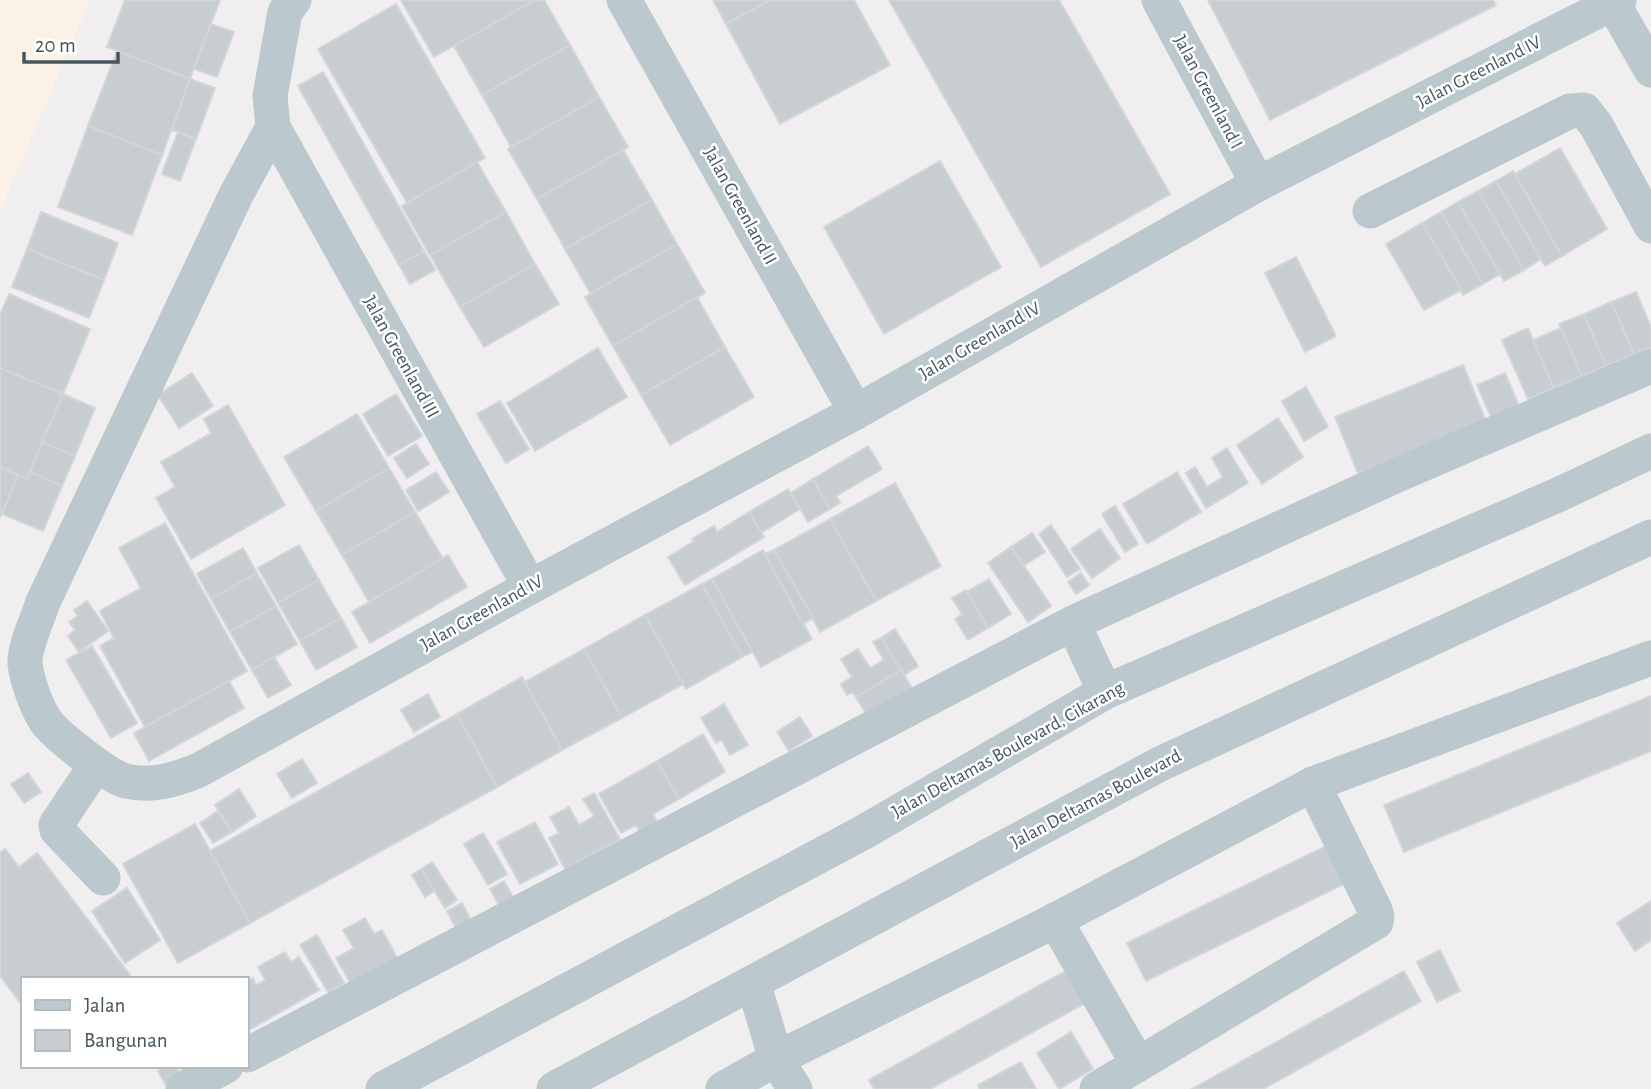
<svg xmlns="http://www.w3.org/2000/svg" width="1651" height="1089" font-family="'Alegreya Sans',sans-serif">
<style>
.commercial{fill:#fdf2e6}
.building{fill:#c8cdd1;stroke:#d2d6da;stroke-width:2}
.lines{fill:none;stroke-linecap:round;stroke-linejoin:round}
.minor{stroke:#bbc9ce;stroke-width:35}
.labels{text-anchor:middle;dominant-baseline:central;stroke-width:5;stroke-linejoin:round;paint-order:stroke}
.street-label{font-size:19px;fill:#45565c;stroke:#fff}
</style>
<rect width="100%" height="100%" fill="#f1eeef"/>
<!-- commercial -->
<polygon class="commercial" points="0,0 90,0 0,211"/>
<!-- building -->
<g class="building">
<polygon points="125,0 220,0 190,79 107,47"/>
<polygon points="401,0 535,0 434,57"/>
<polygon points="535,0 544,0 570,45 482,95 454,46"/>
<polygon points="713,0 770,0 726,24"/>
<polygon points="770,0 854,0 890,65 780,124 726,24"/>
<polygon points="889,0 1059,0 1170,194 1041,267"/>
<polygon points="1208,0 1493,0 1496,5 1270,120"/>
<polygon points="396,4 485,158 407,203 318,49"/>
<polygon points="211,24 234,32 217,77 194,69"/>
<polygon points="570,45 599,97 511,147 482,95"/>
<polygon points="117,51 190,79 162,155 88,126"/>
<polygon points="323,72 424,251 399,265 298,86"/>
<polygon points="190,79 215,88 196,139 172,130"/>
<polygon points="599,97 628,147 537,199 508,149"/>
<polygon points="88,126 162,155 132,235 58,207"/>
<polygon points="178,132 196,139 180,181 162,174"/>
<polygon points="1560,148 1607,229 1562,256 1515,174"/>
<polygon points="623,150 652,200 565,249 537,199"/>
<polygon points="940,161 1001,267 884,334 824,227"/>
<polygon points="477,162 506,212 430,255 402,206"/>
<polygon points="1513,171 1562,256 1545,266 1496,181"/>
<polygon points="1496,181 1541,259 1524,270 1478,191"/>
<polygon points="1478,191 1524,270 1504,281 1458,202"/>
<polygon points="652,200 677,244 590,293 565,249"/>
<polygon points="1458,202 1500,274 1483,284 1441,212"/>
<polygon points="41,212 118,243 104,280 27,249"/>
<polygon points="506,212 535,264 460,307 430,255"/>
<polygon points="1441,212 1483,284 1463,295 1422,223"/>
<polygon points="1422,223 1461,290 1424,310 1386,244"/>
<polygon points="677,244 705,293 613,346 585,297"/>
<polygon points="27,249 104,280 89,318 12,287"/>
<polygon points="424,251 435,270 410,284 399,265"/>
<polygon points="1296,257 1336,336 1305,352 1265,273"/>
<polygon points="535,264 559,304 484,347 460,307"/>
<polygon points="1636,292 1651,327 1651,347 1634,354 1611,302"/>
<polygon points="9,294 90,329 63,394 0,368 0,315"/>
<polygon points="697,297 725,347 641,395 613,346"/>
<polygon points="1611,302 1634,354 1606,366 1584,314"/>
<polygon points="1584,314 1606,366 1582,376 1559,324"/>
<polygon points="1528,328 1554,388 1528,399 1502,340"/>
<polygon points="1561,328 1582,376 1554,388 1533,340"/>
<polygon points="725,347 754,397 670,445 641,395"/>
<polygon points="598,348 627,397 535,451 507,403"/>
<polygon points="1463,365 1486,421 1358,473 1335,417"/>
<polygon points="0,368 63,394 27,479 0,467"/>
<polygon points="192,373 213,406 179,428 158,395"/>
<polygon points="1505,373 1521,411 1493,422 1477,385"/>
<polygon points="1306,387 1328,427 1304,441 1282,401"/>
<polygon points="63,394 95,408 75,456 42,442"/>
<polygon points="396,394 422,436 388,456 363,414"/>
<polygon points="500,401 529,449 506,463 477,414"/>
<polygon points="228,405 285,505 191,559 156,498 175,487 161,462 211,433 204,419"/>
<polygon points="357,414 389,468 316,511 284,457"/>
<polygon points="1278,418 1303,457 1262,484 1237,445"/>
<polygon points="42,442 75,456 62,486 30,472"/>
<polygon points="416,444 429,464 407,478 394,458"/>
<polygon points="868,446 882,469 836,496 840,503 830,509 813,479"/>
<polygon points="1227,448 1248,483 1206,508 1186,473 1195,467 1207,487 1223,477 1212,458"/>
<polygon points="0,467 18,475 0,518"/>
<polygon points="389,468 415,512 342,555 316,511"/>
<polygon points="30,472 62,486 43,531 2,514 18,475 27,479"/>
<polygon points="436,472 449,492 418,511 406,490"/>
<polygon points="1177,472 1201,512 1147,544 1123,504"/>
<polygon points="813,479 830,509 808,522 791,493"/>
<polygon points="895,483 941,566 876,601 830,519"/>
<polygon points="788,489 800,509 761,533 749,512"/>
<polygon points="1115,506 1138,544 1125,552 1102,514"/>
<polygon points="415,512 443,559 369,602 342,555"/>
<polygon points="749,512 764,537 685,585 668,557 693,542 692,539 714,526 717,532"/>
<polygon points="830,519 876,601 820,632 774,550"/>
<polygon points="165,523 247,671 145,727 100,646 114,638 100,611 141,588 119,548"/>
<polygon points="1051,525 1080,569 1067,577 1039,534"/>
<polygon points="1100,529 1120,558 1092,578 1071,549"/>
<polygon points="1032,533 1045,552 1023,566 1011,547"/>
<polygon points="299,545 319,580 278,603 258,568"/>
<polygon points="1011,547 1051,606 1028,622 988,563"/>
<polygon points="243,548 257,573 211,599 197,574"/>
<polygon points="763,550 812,639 761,667 712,579"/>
<polygon points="774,550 813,618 803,624 765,554"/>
<polygon points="448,555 467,587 370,643 352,612"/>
<polygon points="257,573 276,606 230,632 211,599"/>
<polygon points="1081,573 1089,585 1076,594 1068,582"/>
<polygon points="712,579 752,652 742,657 702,584"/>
<polygon points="989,579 1011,614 988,628 966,592"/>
<polygon points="319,580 341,618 300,641 278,603"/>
<polygon points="702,584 742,657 686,689 645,615"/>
<polygon points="966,590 988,628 968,640 955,619 962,614 952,598"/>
<polygon points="87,601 108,631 79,652 68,636 75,630 69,622 78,616 74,610"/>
<polygon points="276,606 297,644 252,670 230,632"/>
<polygon points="645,615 683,684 622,718 584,649"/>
<polygon points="341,618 357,647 316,670 300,641"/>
<polygon points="895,629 918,666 904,675 881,638"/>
<polygon points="881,638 901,670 856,697 853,692 847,695 841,684 852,677 841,659 858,649 870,668 884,660 873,642"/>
<polygon points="92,646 137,723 111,738 66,660"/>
<polygon points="584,649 622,718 562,750 525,682"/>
<polygon points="274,657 291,685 268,698 252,670"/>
<polygon points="901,670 912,688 867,715 856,697"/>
<polygon points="522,677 562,750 497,787 457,714"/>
<polygon points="229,681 244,708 149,761 134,733"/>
<polygon points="428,694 440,717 414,732 401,710"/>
<polygon points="1651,696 1651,751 1404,852 1384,805"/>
<polygon points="724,704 748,745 730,755 722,740 716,743 701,718"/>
<polygon points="457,714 497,787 250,923 210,851"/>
<polygon points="800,717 812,736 789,751 777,732"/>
<polygon points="703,734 725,772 679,799 657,761"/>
<polygon points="302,759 317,783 292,798 277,774"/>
<polygon points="657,761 679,799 653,814 657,822 640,832 636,825 621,833 599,794"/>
<polygon points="28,773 41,792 24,803 11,784"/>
<polygon points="239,789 256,816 232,832 215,805"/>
<polygon points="594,793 620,839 565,869 549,838 559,833 550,817 569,807 579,825 594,816 583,799"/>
<polygon points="218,811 232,832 213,843 200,823"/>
<polygon points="535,822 558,864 520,884 497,842"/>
<polygon points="195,824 250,923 178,963 123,864"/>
<polygon points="483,833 507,874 488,885 464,844"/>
<polygon points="1326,846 1344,884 1146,981 1127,943"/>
<polygon points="5,849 19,867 37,853 130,975 126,979 23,979 23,1006 0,976 0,853"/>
<polygon points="432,862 457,900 445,908 421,869"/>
<polygon points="421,869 434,891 425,897 412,875"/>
<polygon points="504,881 513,897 499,905 490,889"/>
<polygon points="127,888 160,940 125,963 92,911"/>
<polygon points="1651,901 1651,940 1635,951 1617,923"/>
<polygon points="462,903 471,920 456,928 447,911"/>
<polygon points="365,918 374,934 382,930 400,963 354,989 336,958 354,948 343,930"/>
<polygon points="317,935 344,983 328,992 300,945"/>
<polygon points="1440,950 1460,991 1437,1002 1417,962"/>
<polygon points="285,952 291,962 299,957 319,990 247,1031 247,982 253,978 256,985 265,980 258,967"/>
<polygon points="1069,969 1087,1002 930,1089 874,1089 869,1080"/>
<polygon points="1404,971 1421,1001 1263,1089 1192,1089"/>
<polygon points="1071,1032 1093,1069 1059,1089 1037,1053"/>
<polygon points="1021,1062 1036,1089 980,1089 978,1085"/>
<polygon points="167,1066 176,1066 181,1076 165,1084 158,1071"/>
</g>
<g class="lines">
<!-- minor -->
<g class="minor">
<path d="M294,0l-9,12 -15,84 3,31 -37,68 -193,407c-5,16 -19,45 -18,62 2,16 11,42 20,56 10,15 64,57 81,61 26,6 49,-1 73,-11l331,-183 326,-175 402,-228 361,-184"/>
<polyline points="624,0 856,412"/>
<polyline points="1159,0 1258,184"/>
<polyline points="1611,0 1651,70"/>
<polyline points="273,127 530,587"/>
<polyline points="1370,211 1570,111 1584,110 1596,125 1651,226"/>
<polyline points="1073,623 1105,692"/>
<polyline points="96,765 56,825 57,830 103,878"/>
<polyline points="1055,920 1138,1064"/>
<polyline points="753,982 776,1059 795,1089"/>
<polyline points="247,1055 1073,623 1395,476 1651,366"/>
<polyline points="183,1089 226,1066"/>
<polyline points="383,1089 864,832 1105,692 1560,494 1651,451"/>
<polyline points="554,1089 1160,764 1651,537"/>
<polyline points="723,1089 776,1059 1048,924 1313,784 1651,658"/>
<polyline points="1097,1089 1376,922 1377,917 1375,910 1313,784"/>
</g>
</g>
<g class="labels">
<!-- street labels -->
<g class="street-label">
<text transform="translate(1479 72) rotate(-27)">Jalan Greenland IV</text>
<text transform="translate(1208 92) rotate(62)">Jalan Greenland I</text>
<text transform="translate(740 206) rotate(61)">Jalan Greenland II</text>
<text transform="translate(980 341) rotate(-30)">Jalan Greenland IV</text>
<text transform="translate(401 357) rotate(61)">Jalan Greenland III</text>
<text transform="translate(482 613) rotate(-29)">Jalan Greenland IV</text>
<text transform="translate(1008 750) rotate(-29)">Jalan Deltamas Boulevard, Cikarang</text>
<text transform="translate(1096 799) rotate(-28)">Jalan Deltamas Boulevard</text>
</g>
</g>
<!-- legend -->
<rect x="21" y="977" width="228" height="91" fill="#ffffff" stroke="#b5bbbe" stroke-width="2"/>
<rect x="35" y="1000" width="35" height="10" fill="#bbc9ce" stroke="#b5bbbe" stroke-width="2"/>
<text x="84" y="1012" font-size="21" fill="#45565c">Jalan</text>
<rect x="35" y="1030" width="35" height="21" fill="#c8cdd1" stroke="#b5bbbe" stroke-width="2"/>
<text x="84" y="1047" font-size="21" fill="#45565c">Bangunan</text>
<!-- scale -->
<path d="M24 52v10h94v-10" fill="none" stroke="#45565c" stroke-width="3.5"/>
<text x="35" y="52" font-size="21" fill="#45565c" stroke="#ffffff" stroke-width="5" paint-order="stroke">20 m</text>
</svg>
